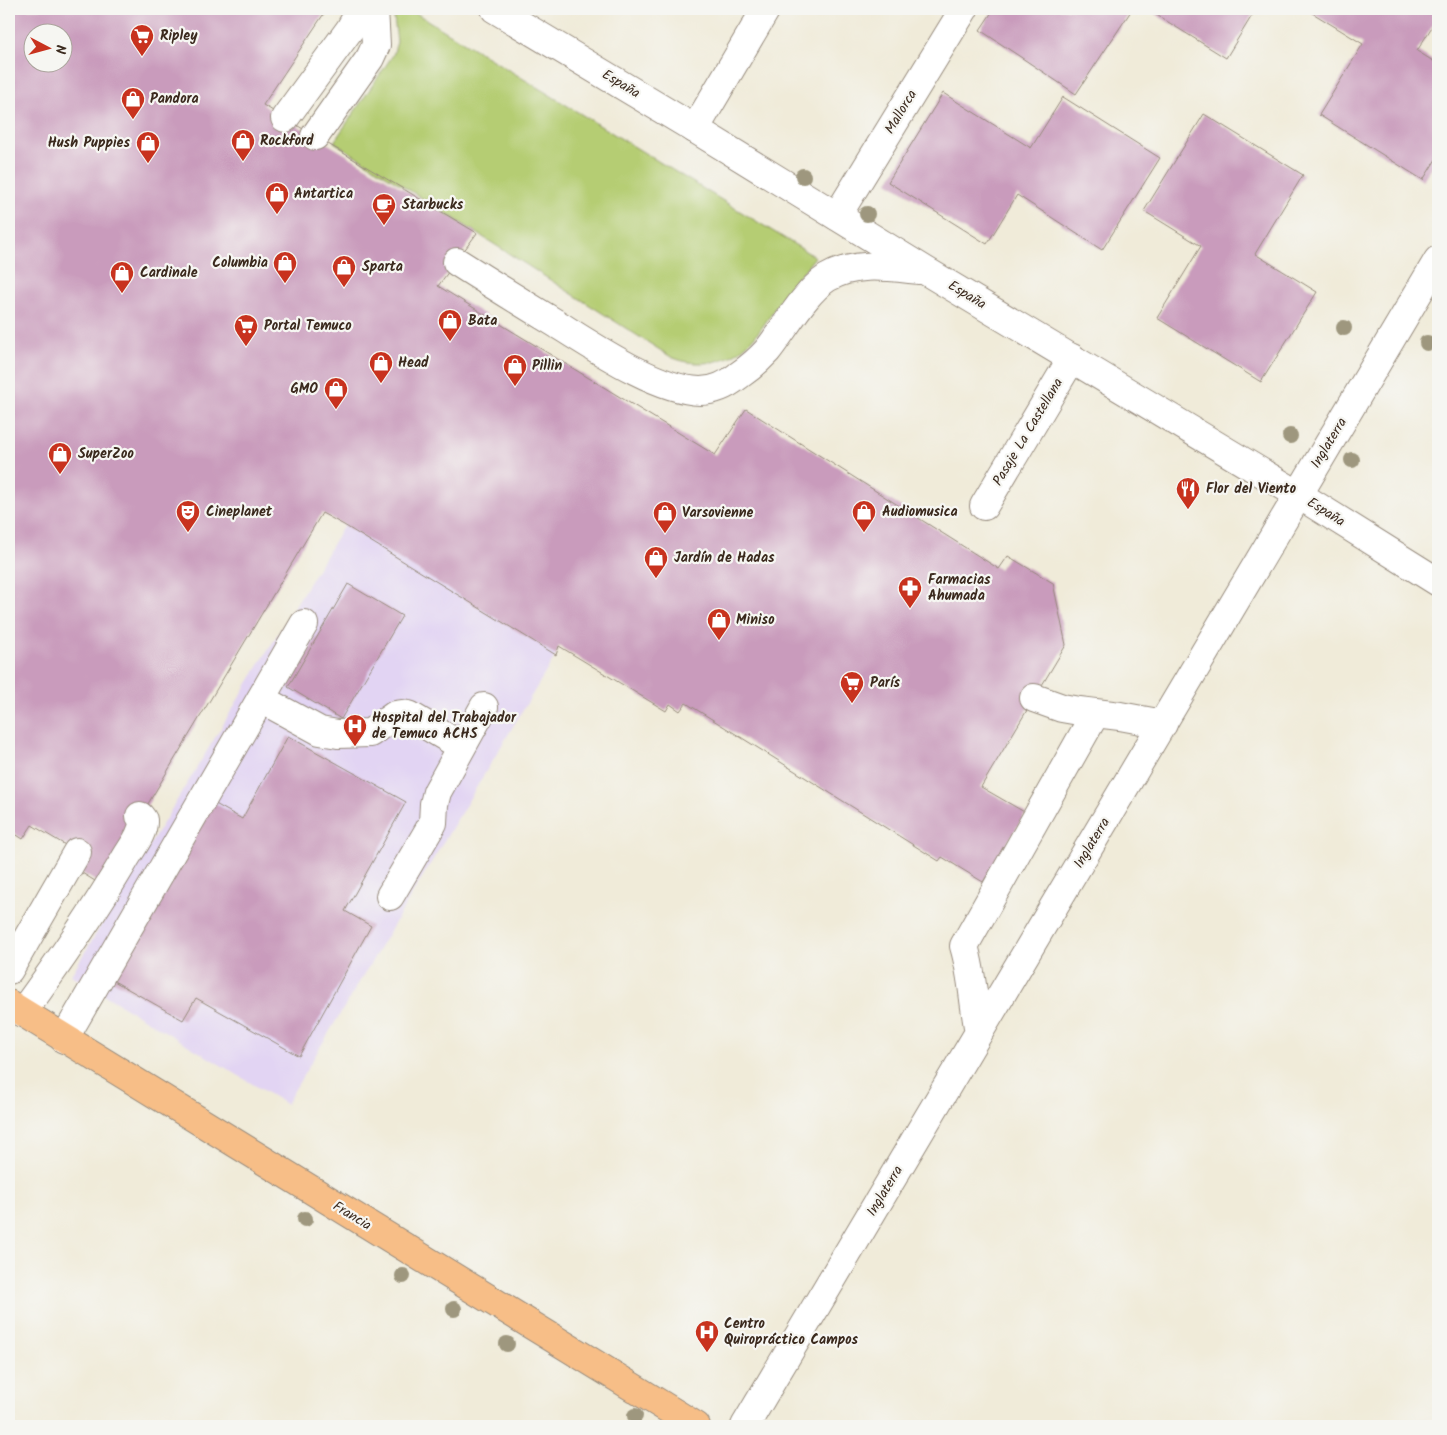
<svg xmlns="http://www.w3.org/2000/svg" width="1447" height="1435" font-family="Kalam,sans-serif">
<style>
.built{fill:#e2d4f3}
.green{fill:#b5cd73;stroke:#787c48}
.building{fill:#c99bbc;fill-rule:evenodd}
.lines{fill:none;stroke-linecap:round;stroke-linejoin:round}
.minor-casing{stroke:#968a7c;stroke-width:30}
.major-casing{stroke:#968a7c;stroke-width:30}
.minor{stroke:#fff;stroke-width:28}
.major{stroke:#f7be87;stroke-width:28}
.tree{fill:#9e977e}
.labels{text-anchor:middle;dominant-baseline:central;stroke-width:4.5;stroke-linejoin:round;paint-order:stroke}
.poi-label{font-size:14px;font-weight:bold;fill:#3b2a1e;stroke:#f6f6f2;text-anchor:start}
.street-label{font-size:14px;fill:#3b2a1e;stroke:#f6f6f2}
</style>
<rect width="100%" height="100%" fill="#f6f6f2"/>
<filter id="ink" filterUnits="userSpaceOnUse"><feTurbulence type="fractalNoise" baseFrequency=".02" numOctaves="2"/><feDisplacementMap in="SourceGraphic" scale="10" xChannelSelector="R" yChannelSelector="G"/><feConvolveMatrix kernelMatrix="1 2 1 2 8 2 1 2 1" color-interpolation-filters="sRGB"/></filter>
<filter id="wash" filterUnits="userSpaceOnUse"><feTurbulence type="fractalNoise" baseFrequency=".0096" numOctaves="4" result="noise"/><feDisplacementMap in="SourceGraphic" scale="20" xChannelSelector="R" yChannelSelector="G"/><feGaussianBlur stdDeviation="1.12" result="paint"/><feColorMatrix in="noise" values="0 0 0 0 0 0 0 0 0 0 0 0 0 0 0 0 0 1.4 0 .05"/><feComposite in="paint" operator="in"/></filter>
<g filter="url(#wash)">
<rect width="100%" height="100%" fill="#f0ebd9"/>
<!-- built -->
<polygon class="built" points="344,525 556,655 286,1104 71,975"/>
<!-- green -->
<path class="green" d="M393,9h16l406,248c-10,13 -22,25 -32,39 -10,14 -19,31 -31,44 -21,23 -53,29 -81,17l-337,-215 59,-87 4,-13z"/>
<g id="blocks">
<!-- building -->
<g class="building">
<path d="M9,9h318l-64,96 214,128 -39,53 277,169 31,-46 253,160 9,-13 45,27 13,62 -85,142 45,26 -43,69 -41,-25 -3,4 -253,-158 -6,8 -10,-7 -4,7 -107,-65 -3,9 -212,-130 -22,-12 -222,371 -23,-14v-18l-45,-27 -9,14 -14,-9zM32,32h30v30h-30z"/>
<polygon points="994,9 1127,9 1131,11 1076,94 980,30"/>
<polygon points="1147,9 1256,9 1226,58"/>
<polygon points="1306,9 1438,9 1438,17 1417,51 1438,64 1438,156 1423,180 1319,115 1363,44"/>
<polygon points="943,93 1031,148 1063,97 1160,158 1102,250 1017,195 987,244 888,182"/>
<polygon points="1204,114 1303,175 1255,254 1317,292 1261,382 1157,318 1201,246 1144,211"/>
<polygon points="348,584 402,616 341,719 288,687"/>
<polygon points="288,736 406,802 345,911 371,926 299,1056 196,998 183,1020 112,980 212,802 242,819"/>
</g>
</g>
</g>
<g filter="url(#ink)">
<use href="#blocks" fill-opacity="0" stroke="#968a7c" stroke-width="1"/>
<g class="lines">
<!-- minor casing -->
<g class="minor-casing">
<g id="minor">
<polyline points="495,9 695,129 926,271 1299,495 1438,582"/>
<polyline points="285,118 350,29 361,9"/>
<polyline points="695,129 766,9"/>
<polyline points="315,136 370,58 376,45 374,9"/>
<polyline points="837,216 964,9"/>
<path d="M457,262c33,21 67,42 100,62 37,23 100,66 143,67 14,0 27,-6 38,-15 10,-7 20,-15 29,-25 17,-21 37,-58 60,-73 28,-17 62,-11 92,-8"/>
<polyline points="984,506 1072,358"/>
<polyline points="1034,698 1062,708 1079,711 1120,716 1163,724"/>
<polyline points="261,699 320,731 338,734 370,733 395,715 402,714 409,715 461,746"/>
<polyline points="390,896 433,823 434,804 437,792 484,707"/>
<polyline points="9,970 77,852"/>
<path d="M22,1013c36,-49 71,-100 102,-152 7,-13 20,-27 19,-41l-3,-4"/>
<path d="M979,1032c-6,-30 -6,-56 -15,-86l131,-232"/>
<polyline points="64,1039 304,624"/>
<polyline points="745,1426 1438,260"/>
</g>
</g>
<!-- major casing -->
<g class="major-casing">
<polyline id="major" points="9,1004 696,1426"/>
</g>
<!-- minor -->
<use href="#minor" class="minor"/>
<!-- major -->
<use href="#major" class="major"/>
</g>
<!-- trees -->
<g class="tree">
<circle cx="803" cy="176" r="8"/>
<circle cx="867" cy="214" r="8"/>
<circle cx="1344" cy="328" r="8"/>
<circle cx="1427" cy="343" r="8"/>
<circle cx="1290" cy="436" r="8"/>
<circle cx="1352" cy="460" r="8"/>
<circle cx="305" cy="1219" r="8"/>
<circle cx="403" cy="1276" r="8"/>
<circle cx="454" cy="1309" r="8"/>
<circle cx="507" cy="1344" r="8"/>
<circle cx="635" cy="1416" r="8"/>
</g>
</g>
<!-- icons -->
<defs>
<g id="supermarket-pin" transform="scale(1.25)"><path d="M0 17L-7.5 6A9.5 9.5 0 1 1 7.5 6Z" fill="#c8321e" stroke="#f6f6f2"/><path d="M-6-5.5h2.5l.6 2H6L4.5 2H-2.5L-4.4-4H-6ZM-1.5 3.2a1.3 1.3 0 1 0 .1 0ZM3 3.2a1.3 1.3 0 1 0 .1 0Z" fill="#fff"/></g>
<g id="shop-pin" transform="scale(1.25)"><path d="M0 17L-7.5 6A9.5 9.5 0 1 1 7.5 6Z" fill="#c8321e" stroke="#f6f6f2"/><path d="M-5-2.5h2.3a2.7 3.5 0 0 1 5.4 0H5L5.5 6h-11ZM-1.5-2.5h3a1.5 2.3 0 0 0-3 0Z" fill="#fff"/></g>
<g id="cafe-pin" transform="scale(1.25)"><path d="M0 17L-7.5 6A9.5 9.5 0 1 1 7.5 6Z" fill="#c8321e" stroke="#f6f6f2"/><path d="M-5.5-4.5H6V0H3Q3 3.5 0 3.5H-2.5Q-5.5 3.5-5.5 0ZM3-3.2v2h1.7v-2ZM-6 4.5H4V6H-6Z" fill="#fff"/></g>
<g id="restaurant-pin" transform="scale(1.25)"><path d="M0 17L-7.5 6A9.5 9.5 0 1 1 7.5 6Z" fill="#c8321e" stroke="#f6f6f2"/><path d="M-5-6h1v4h1v-4h1v4h1v-4h1v5L-1.5 .5V6h-2V.5L-5-1ZM5-6V6H3V1.5H1.5Q1.5-4 5-6Z" fill="#fff"/></g>
<g id="theatre-pin" transform="scale(1.25)"><path d="M0 17L-7.5 6A9.5 9.5 0 1 1 7.5 6Z" fill="#c8321e" stroke="#f6f6f2"/><path d="M-5-5.5Q0-4 5-5.5V0Q5 5 0 6Q-5 5-5 0ZM-3.3-2.5H-1v1.5H-3.3ZM1-2.5H3.3v1.5H1ZM-2.8 1Q0 5.5 2.8 1Z" fill="#fff"/></g>
<g id="pharmacy-pin" transform="scale(1.25)"><path d="M0 17L-7.5 6A9.5 9.5 0 1 1 7.5 6Z" fill="#c8321e" stroke="#f6f6f2"/><path d="M-2-6h4v4h4v4h-4v4h-4v-4h-4v-4h4Z" fill="#fff"/></g>
<g id="hospital-pin" transform="scale(1.25)"><path d="M0 17L-7.5 6A9.5 9.5 0 1 1 7.5 6Z" fill="#c8321e" stroke="#f6f6f2"/><path d="M-5-5h3v3.5h4V-5h3V5h-3V1.5h-4V5h-3Z" fill="#fff"/></g>
</defs>
<g fill-rule="evenodd">
<use href="#supermarket-pin" x="142" y="36"/>
<use href="#shop-pin" x="133" y="99"/>
<use href="#shop-pin" x="243" y="141"/>
<use href="#shop-pin" x="148" y="143"/>
<use href="#shop-pin" x="277" y="194"/>
<use href="#cafe-pin" x="384" y="205"/>
<use href="#shop-pin" x="285" y="263"/>
<use href="#shop-pin" x="344" y="267"/>
<use href="#shop-pin" x="122" y="273"/>
<use href="#shop-pin" x="450" y="321"/>
<use href="#supermarket-pin" x="246" y="326"/>
<use href="#shop-pin" x="381" y="363"/>
<use href="#shop-pin" x="515" y="366"/>
<use href="#shop-pin" x="336" y="389"/>
<use href="#shop-pin" x="60" y="454"/>
<use href="#restaurant-pin" x="1188" y="489"/>
<use href="#theatre-pin" x="188" y="512"/>
<use href="#shop-pin" x="864" y="512"/>
<use href="#shop-pin" x="665" y="513"/>
<use href="#shop-pin" x="656" y="558"/>
<use href="#pharmacy-pin" x="910" y="588"/>
<use href="#shop-pin" x="719" y="620"/>
<use href="#supermarket-pin" x="852" y="683"/>
<use href="#hospital-pin" x="355" y="726"/>
<use href="#hospital-pin" x="707" y="1332"/>
</g>
<g class="labels">
<!-- poi labels -->
<g class="poi-label">
<text x="160" y="36">Ripley</text>
<text x="150" y="99">Pandora</text>
<text x="260" y="141">Rockford</text>
<text x="130" y="143" text-anchor="end">Hush Puppies</text>
<text x="294" y="194">Antartica</text>
<text x="402" y="205">Starbucks</text>
<text x="268" y="263" text-anchor="end">Columbia</text>
<text x="362" y="267">Sparta</text>
<text x="140" y="273">Cardinale</text>
<text x="468" y="321">Bata</text>
<text x="264" y="326">Portal Temuco</text>
<text x="398" y="363">Head</text>
<text x="532" y="366">Pillin</text>
<text x="318" y="389" text-anchor="end">GMO</text>
<text x="78" y="454">SuperZoo</text>
<text x="1206" y="489">Flor del Viento</text>
<text x="206" y="512">Cineplanet</text>
<text x="882" y="512">Audiomusica</text>
<text x="682" y="513">Varsovienne</text>
<text x="674" y="558">Jardín de Hadas</text>
<text x="928" y="580">Farmacias<tspan x="928" dy="16">Ahumada</tspan></text>
<text x="736" y="620">Miniso</text>
<text x="870" y="683">París</text>
<text x="372" y="718">Hospital del Trabajador<tspan x="372" dy="16">de Temuco ACHS</tspan></text>
<text x="724" y="1324">Centro<tspan x="724" dy="16">Quiropráctico Campos</tspan></text>
</g>
<!-- street labels -->
<g class="street-label">
<text transform="translate(621 84) rotate(31)">España</text>
<text transform="translate(901 112) rotate(-59)">Mallorca</text>
<text transform="translate(967 295) rotate(31)">España</text>
<text transform="translate(1028 432) rotate(-59)">Pasaje La Castellana</text>
<text transform="translate(1329 443) rotate(-59)">Inglaterra</text>
<text transform="translate(1326 512) rotate(32)">España</text>
<text transform="translate(1092 843) rotate(-59)">Inglaterra</text>
<text transform="translate(885 1191) rotate(-59)">Inglaterra</text>
<text transform="translate(352 1216) rotate(31)">Francia</text>
</g>
</g>
<!-- margin -->
<rect width="1447" height="1435" fill="none" stroke="#f6f6f2" stroke-width="30"/>
<!-- north arrow -->
<g transform="translate(48 48) rotate(96)"><circle r="24" fill="#f6f6f2" stroke="#aba49d"/>
<path d="M0-4L9 19L0 12L-9 19Z" fill="#c8321e"/>
<text y="-8" font-size="14" font-weight="bold" text-anchor="middle" fill="#3b2a1e">N</text>
</g>
</svg>
